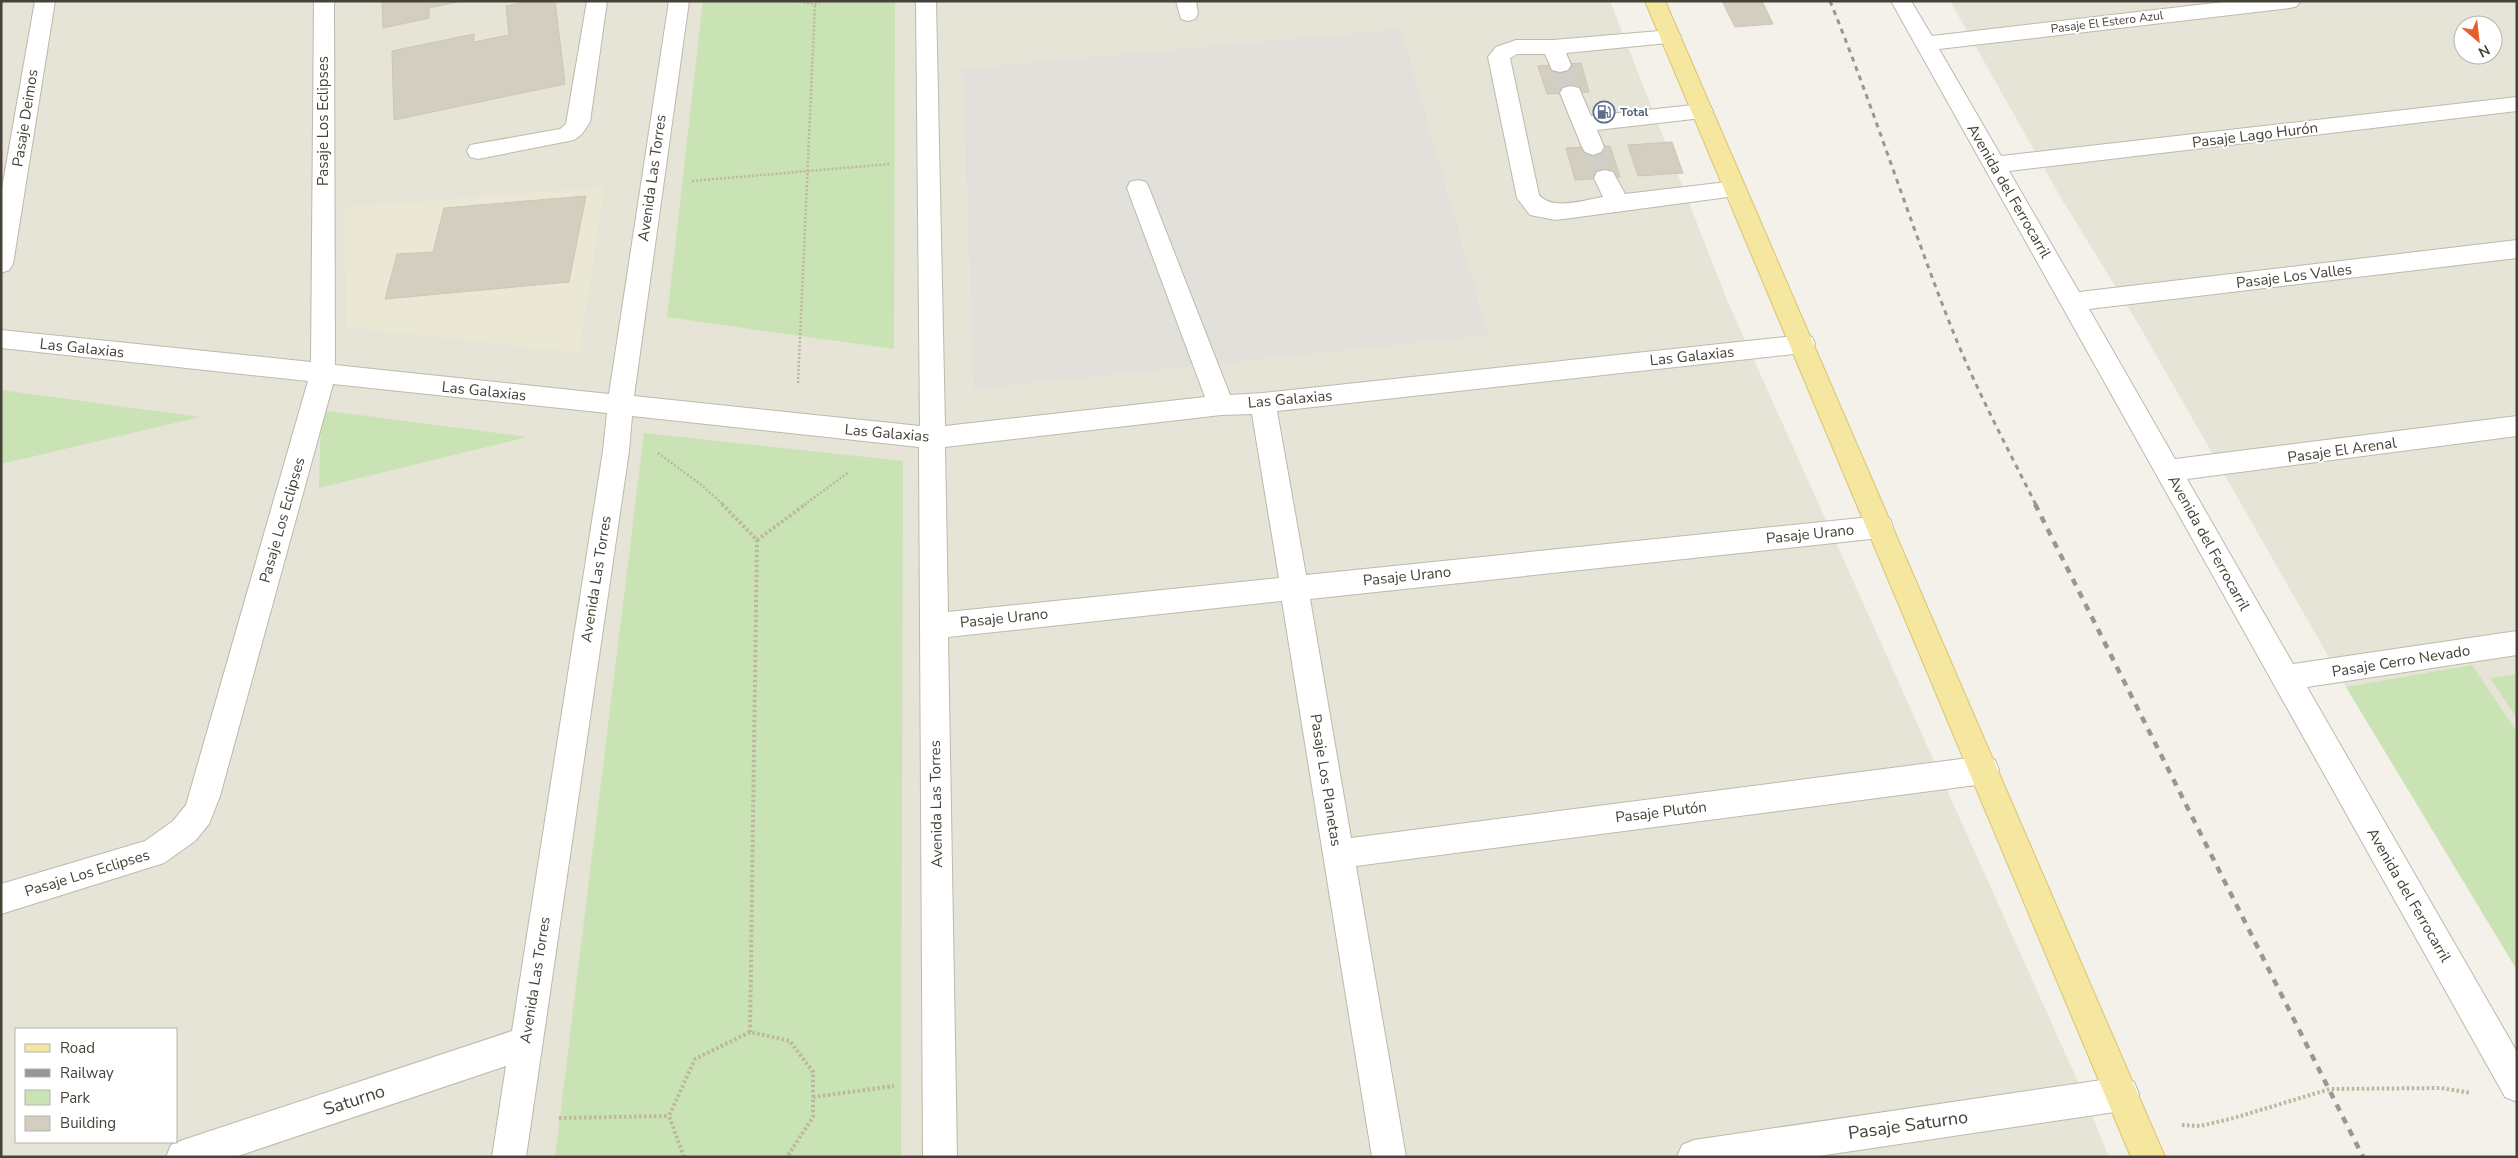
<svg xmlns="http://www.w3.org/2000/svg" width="2518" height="1158" font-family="'Nunito Sans',sans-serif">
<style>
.residential{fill:#e6e3d7;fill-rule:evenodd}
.industrial{fill:#e2e0da}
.education{fill:#eae7d4}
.green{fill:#c9e3b5}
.building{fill:#d3cebf;stroke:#cdc6b3}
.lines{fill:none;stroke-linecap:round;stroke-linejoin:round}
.minor-tunnel{stroke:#d0cec6;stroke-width:23;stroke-dasharray:23 12;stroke-linecap:butt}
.minor-casing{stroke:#bdb9ac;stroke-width:2}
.major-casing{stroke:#d8c571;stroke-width:2}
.path-far1{stroke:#beb69f;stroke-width:2.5;stroke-dasharray:2 2;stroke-linecap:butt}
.path{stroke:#beb69f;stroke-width:4;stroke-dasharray:2.5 2.5;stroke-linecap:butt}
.minor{fill:#fff;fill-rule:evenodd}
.major{fill:#f5e6a0;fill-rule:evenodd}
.rail-far1{stroke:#979797;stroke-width:3;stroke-dasharray:5 5;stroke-linecap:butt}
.rail{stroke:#979797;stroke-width:4.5;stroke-dasharray:7 7;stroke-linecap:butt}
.labels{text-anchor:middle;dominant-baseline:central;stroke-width:4;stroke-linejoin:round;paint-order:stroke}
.far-street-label{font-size:12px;fill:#464238;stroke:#fff}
.far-service-label{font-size:12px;font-weight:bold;fill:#4e5e75;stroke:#fff;text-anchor:start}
.street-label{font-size:15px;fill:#464238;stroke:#fff}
.near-street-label{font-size:18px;fill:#464238;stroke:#fff}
</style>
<rect width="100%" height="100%" fill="#f3f1e9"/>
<!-- residential -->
<g class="residential">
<path d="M1,1h1609l117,299 356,793 26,64h-2108zM16,1029h160v113h-160z"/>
<path d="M1950,1h567v969l-171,-283 -210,-367 -75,-122zM2463,25h30v30h-30z"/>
</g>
<!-- industrial -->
<polygon class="industrial" points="1401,29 1488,335 974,389 963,69"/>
<!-- education -->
<polygon class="education" points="605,187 579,353 346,327 344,207"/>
<!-- green -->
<g class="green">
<polygon points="703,1 895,1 894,349 667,317"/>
<polygon points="1,390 200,417 1,464"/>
<polygon points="321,410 527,437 319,488"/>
<polygon points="644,433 903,461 901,1157 555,1157"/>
<polygon points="2472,665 2517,732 2517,970 2346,687"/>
<polygon points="2517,674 2517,718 2490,678"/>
</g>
<!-- building -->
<g class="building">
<polygon points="382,1 461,1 429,8 429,18 383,28"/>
<polygon points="530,1 555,1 565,84 394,120 392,51 474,34 474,42 509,35 506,6"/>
<polygon points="1722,1 1762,1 1773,24 1735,27"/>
<polygon points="1581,63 1589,92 1547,94 1538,66"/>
<polygon points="1672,142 1683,173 1638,176 1628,145"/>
<polygon points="1610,146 1620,177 1575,180 1566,148"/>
<polygon points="586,196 569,282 385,299 397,254 433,252 444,208"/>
</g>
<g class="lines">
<!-- minor-tunnel -->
<g class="minor-tunnel">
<polyline points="1560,65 1571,93"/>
<polyline points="1593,147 1605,178"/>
</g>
<!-- minor casing -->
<g class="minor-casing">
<g id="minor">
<polygon points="35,1 55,1 13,264 9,270 1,273 1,194"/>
<path d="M314,1h20l1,364 274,29 60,-393h20l-55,395 286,30 -4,-425h20l9,425 260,-29 -78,-209 3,-6 8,-2 8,2 3,6 81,207 33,-2 540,-58 9,2 3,7 -3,7 -9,2 -526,58 29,164 574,-59 10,3 3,8 -3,8 -10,3 -570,61 41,239 633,-82 11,4 4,10 -4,10 -11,4 -628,82 50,291h-34l-90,-556 -334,36 9,520h-34l-4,-710 -287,-31 -3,35 -103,706h-34l14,-91 -271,91h-69l5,-12 12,-5 329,-109 91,-580 4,-38 -274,-29 -113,412 -11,28 -14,17 -31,22 -163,51v-30l144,-43 28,-20 13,-16 122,-424 -307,-33v-18l310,32zM1252,414l27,164 -331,34 -3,-165 276,-32z"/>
<polygon points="587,1 607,1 590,122 582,134 574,140 478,159 470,157 467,151 470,145 560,129 566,124"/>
<polygon points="1176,1 1196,1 1198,14 1195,19 1188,21 1181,19"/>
<polygon points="1891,1 1911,1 1932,36 2232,1 2300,1 2297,6 2290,8 1939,49 2001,156 2517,97 2517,111 2009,171 2079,292 2517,240 2517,258 2089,309 2175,459 2517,416 2517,436 2187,479 2293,664 2517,631 2517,655 2307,687 2517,1052 2517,1102 2505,1097"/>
<path d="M1671,30l7,2 3,5 -3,5 -112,11 5,12 -3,5 -8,2 -8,-2 -7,-16h-28l-7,4 29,137c14,16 45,5 64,2l-9,-19 3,-6 8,-2 8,2 12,22 110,-13 8,2 3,6 -3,6 -187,25 -26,-5 -13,-17 -29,-141 8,-10 20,-7h37z"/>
<polygon points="1571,86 1579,88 1591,116 1702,104 1710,106 1713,111 1710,116 1702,118 1597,130 1604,147 1601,152 1593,155 1585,152 1582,147 1560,93 1563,88"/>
<polygon points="2122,1077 2134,1082 2139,1094 2134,1106 2122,1111 1812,1157 1677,1157 1682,1145 1694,1140"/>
</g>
</g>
<!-- major casing -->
<g class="major-casing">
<polygon id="major" points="1645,1 1665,1 2165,1157 2131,1157"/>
</g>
<!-- path-far1 -->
<g class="path-far1">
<polyline points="795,1 815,4 823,1"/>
<polyline points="692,181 890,164"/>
<polyline points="798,383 815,4"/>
<polyline points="658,453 699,483 724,505"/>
<polyline points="804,505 849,472"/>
</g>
<!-- path -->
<g class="path">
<polyline points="722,504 757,540 750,1032"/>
<polyline points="757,540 806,504"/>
<polyline points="813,1097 894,1086"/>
<polyline points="559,1118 669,1116"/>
<polyline points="2182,1125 2200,1126 2234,1118 2330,1089 2441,1088 2471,1093"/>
<polyline points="684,1157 669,1116 695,1059 750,1032 790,1041 813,1072 813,1117 787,1157"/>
</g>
<!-- minor -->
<use href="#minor" class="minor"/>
<!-- major -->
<use href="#major" class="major"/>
<!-- rail-far1 -->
<path class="rail-far1" d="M1830,1c45,110 80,223 124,333 24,59 54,115 82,171"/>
<!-- rail -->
<polyline class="rail" points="2035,504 2363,1157"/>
</g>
<!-- icons -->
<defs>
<g id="fuel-ring" transform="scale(1.125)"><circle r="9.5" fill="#fff" stroke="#5c6f8a" stroke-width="1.5"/><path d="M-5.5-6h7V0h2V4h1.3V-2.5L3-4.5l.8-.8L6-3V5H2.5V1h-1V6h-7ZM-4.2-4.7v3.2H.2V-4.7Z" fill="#5c6f8a"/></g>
</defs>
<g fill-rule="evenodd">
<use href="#fuel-ring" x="1604" y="112"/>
</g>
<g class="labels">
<!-- far-street labels -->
<g class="far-street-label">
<text transform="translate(2107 22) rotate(-7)">Pasaje El Estero Azul</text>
</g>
<!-- far-service labels -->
<g class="far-service-label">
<text x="1620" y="112">Total</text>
</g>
<!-- street labels -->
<g class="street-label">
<text transform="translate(25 118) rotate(-81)">Pasaje Deimos</text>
<text transform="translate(323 121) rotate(-90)">Pasaje Los Eclipses</text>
<text transform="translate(2255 135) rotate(-7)">Pasaje Lago Hurón</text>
<text transform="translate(652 178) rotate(-82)">Avenida Las Torres</text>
<text transform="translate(2009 191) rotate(60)">Avenida del Ferrocarril</text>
<text transform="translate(2294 276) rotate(-7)">Pasaje Los Valles</text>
<text transform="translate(82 348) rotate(6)">Las Galaxias</text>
<text transform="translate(1692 356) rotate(-6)">Las Galaxias</text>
<text transform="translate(484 391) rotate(6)">Las Galaxias</text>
<text transform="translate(1290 399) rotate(-5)">Las Galaxias</text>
<text transform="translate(887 433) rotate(5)">Las Galaxias</text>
<text transform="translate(2342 450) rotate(-8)">Pasaje El Arenal</text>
<text transform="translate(282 520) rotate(-74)">Pasaje Los Eclipses</text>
<text transform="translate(1810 534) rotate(-6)">Pasaje Urano</text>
<text transform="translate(2209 543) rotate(61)">Avenida del Ferrocarril</text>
<text transform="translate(1407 576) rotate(-6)">Pasaje Urano</text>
<text transform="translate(596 579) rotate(-81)">Avenida Las Torres</text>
<text transform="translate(1004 618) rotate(-6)">Pasaje Urano</text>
<text transform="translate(2401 661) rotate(-9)">Pasaje Cerro Nevado</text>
<text transform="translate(1326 780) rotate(81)">Pasaje Los Planetas</text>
<text transform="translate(936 804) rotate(-91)">Avenida Las Torres</text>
<text transform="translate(1661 812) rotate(-7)">Pasaje Plutón</text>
<text transform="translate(87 873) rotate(-17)">Pasaje Los Eclipses</text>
<text transform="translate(2409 895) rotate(60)">Avenida del Ferrocarril</text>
<text transform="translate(535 980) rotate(-81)">Avenida Las Torres</text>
</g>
<!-- near-street labels -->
<g class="near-street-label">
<text transform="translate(354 1100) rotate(-18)">Saturno</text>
<text transform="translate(1908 1125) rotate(-8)">Pasaje Saturno</text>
</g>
</g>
<!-- border -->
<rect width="2518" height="1158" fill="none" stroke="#464238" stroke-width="5"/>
<!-- legend -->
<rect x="15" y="1028" width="162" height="115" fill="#ffffff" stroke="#b5b3af"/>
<rect x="25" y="1044" width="25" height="8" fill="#f5e6a0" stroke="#b5b3af"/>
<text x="60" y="1053" font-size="15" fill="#464238">Road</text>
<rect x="25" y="1069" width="25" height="8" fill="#979797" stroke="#b5b3af"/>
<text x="60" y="1078" font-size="15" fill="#464238">Railway</text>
<rect x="25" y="1090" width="25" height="15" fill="#c9e3b5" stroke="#b5b3af"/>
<text x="60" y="1103" font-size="15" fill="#464238">Park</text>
<rect x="25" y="1116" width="25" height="15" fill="#d3cebf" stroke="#b5b3af"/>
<text x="60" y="1128" font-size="15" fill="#464238">Building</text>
<!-- north arrow -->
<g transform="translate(2478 40) rotate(152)"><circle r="24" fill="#ffffff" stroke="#b5b3af"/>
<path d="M0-4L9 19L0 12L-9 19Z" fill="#e55e2d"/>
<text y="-8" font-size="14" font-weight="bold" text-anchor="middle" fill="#464238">N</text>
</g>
</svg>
